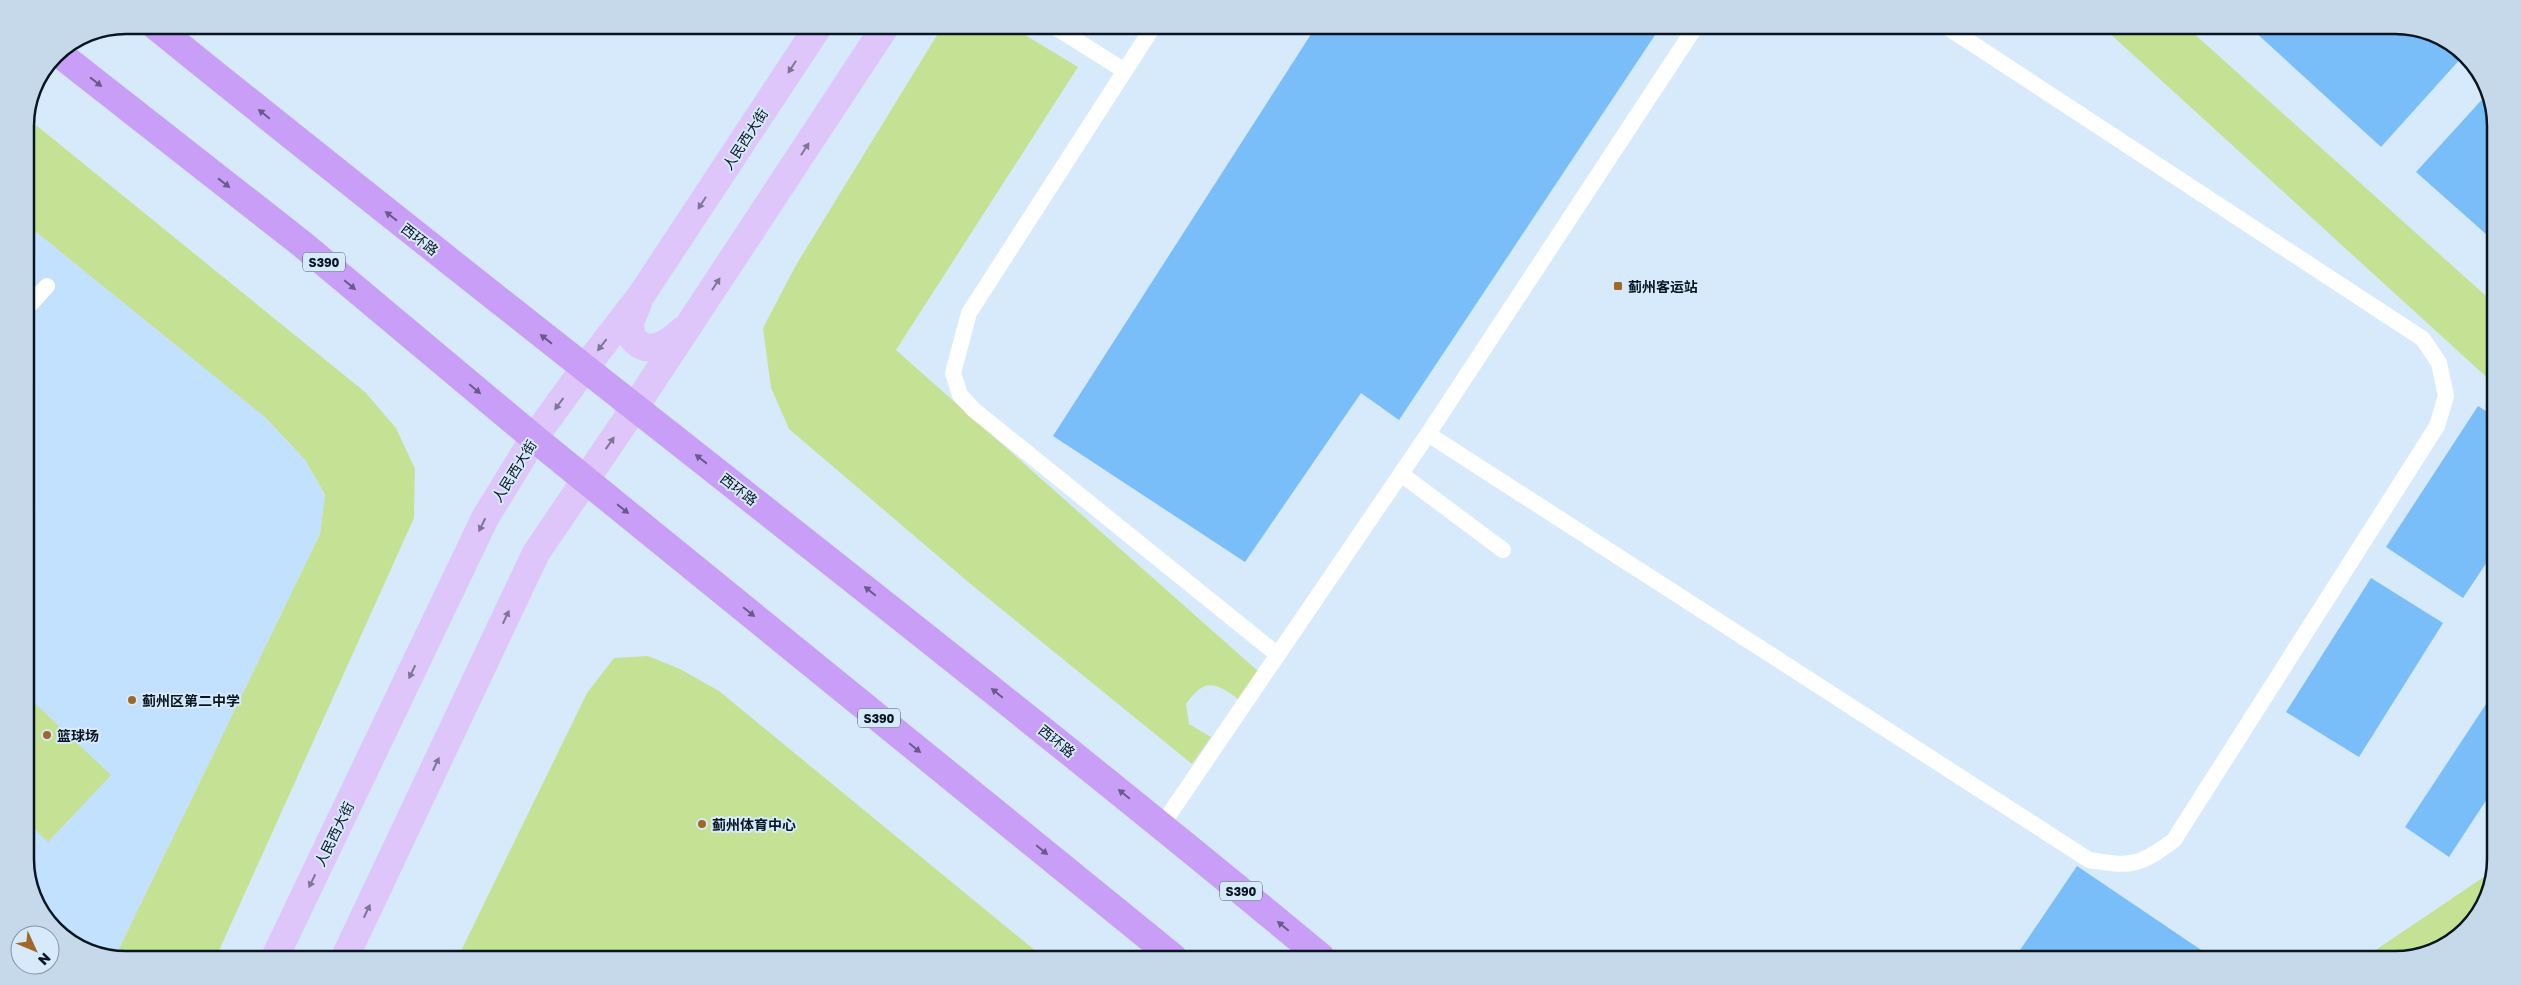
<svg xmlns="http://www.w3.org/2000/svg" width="2521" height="985" font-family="'Golos Text','Noto Sans SC',sans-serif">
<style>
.built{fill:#c1e1fe}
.green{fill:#c5e294}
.building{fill:#79bef8}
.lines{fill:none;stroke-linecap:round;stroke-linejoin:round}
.lane{stroke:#fff;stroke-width:16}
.primary{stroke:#dec5fa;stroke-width:28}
.highway{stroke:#c89ef6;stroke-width:28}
.oneway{fill:#7e7698}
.oneway2{fill:#685a8b}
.poi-dot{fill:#a06726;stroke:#d6eafc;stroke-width:2}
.labels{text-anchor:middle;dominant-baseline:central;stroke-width:4;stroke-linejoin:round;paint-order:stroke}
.shield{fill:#d6eafc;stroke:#465562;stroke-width:1}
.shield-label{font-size:12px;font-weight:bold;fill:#091520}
.street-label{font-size:14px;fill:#091520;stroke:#d6eafc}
.poi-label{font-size:14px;font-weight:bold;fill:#091520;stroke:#d6eafc;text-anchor:start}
.rim{fill:none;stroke:#091520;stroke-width:2.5}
</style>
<rect width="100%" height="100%" fill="#d6eafc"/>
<!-- built -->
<polygon class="built" points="25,223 266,418 306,461 325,496 320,534 116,955 93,955 46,921 25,866"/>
<!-- green -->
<g class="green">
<path d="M942,27h70l66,40 -182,283 363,322 -18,29c-24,-17 -35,-26 -55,3l3,20 22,13 -19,27 -219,-178 -184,-157 -18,-41 -8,-60 33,-63z"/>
<polygon points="2106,30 2190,30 2495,304 2494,384"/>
<polygon points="26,117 365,392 396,428 415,469 414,518 217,955 116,955 320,534 325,495 306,461 266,418 25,223"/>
<polygon points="648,656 680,669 719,691 1043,957 459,955 587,693 614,658"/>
<polygon points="25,694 111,775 48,842 25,820"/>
<polygon points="2491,872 2491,892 2452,943 2396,960 2361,960"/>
</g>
<!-- building -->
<g class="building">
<polygon points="1315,28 1659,29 1399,420 1361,393 1245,562 1053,436"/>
<polygon points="2253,30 2428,30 2463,56 2381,147"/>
<polygon points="2487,94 2496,119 2495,242 2416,172"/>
<polygon points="2478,406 2494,416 2493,553 2463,598 2386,547"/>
<polygon points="2371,578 2443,623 2359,757 2286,712"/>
<polygon points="2492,695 2491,793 2449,857 2405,827"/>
<polygon points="2077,866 2216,960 2014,959"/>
</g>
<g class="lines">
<!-- lane -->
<g class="lane">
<polyline points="1055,27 1125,71"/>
<polyline points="1153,27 969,313 953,373 960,395 974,410 1278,655"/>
<polyline points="25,310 47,286"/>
<path d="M1428,434l661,426c42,7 51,6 85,-20l263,-414 9,-30 -7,-33 -16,-24 -473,-310"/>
<polyline points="1401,474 1503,550"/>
<polyline points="1162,825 1428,434 1694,29"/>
</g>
<!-- primary -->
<g class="primary">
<path d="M638,303l-8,19 1,14c15,22 36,9 52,-6"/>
<polyline points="276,955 485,518 534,438 584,369 642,294 818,27"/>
<polyline points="346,955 536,553 635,407 885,27"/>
</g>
<!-- highway -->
<g class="highway">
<path d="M154,25c387,314 784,614 1167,932"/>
<polyline points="57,52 302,244 534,438 1173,957"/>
</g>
</g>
<!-- one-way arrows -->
<defs><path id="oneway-solid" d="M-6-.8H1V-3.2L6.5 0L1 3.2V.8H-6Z" transform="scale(1.25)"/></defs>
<g class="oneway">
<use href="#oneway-solid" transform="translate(792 67) rotate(123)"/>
<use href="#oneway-solid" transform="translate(805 149) rotate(-57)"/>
<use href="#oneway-solid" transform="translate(702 203) rotate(123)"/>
<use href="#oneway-solid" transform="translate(716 284) rotate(-57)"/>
<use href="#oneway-solid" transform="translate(602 345) rotate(128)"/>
<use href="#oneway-solid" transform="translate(559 404) rotate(126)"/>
<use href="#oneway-solid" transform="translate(610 443) rotate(-55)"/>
<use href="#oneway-solid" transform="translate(482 525) rotate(116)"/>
<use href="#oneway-solid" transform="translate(506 617) rotate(-65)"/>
<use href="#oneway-solid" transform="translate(412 672) rotate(116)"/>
<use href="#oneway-solid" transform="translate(436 764) rotate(-65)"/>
<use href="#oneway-solid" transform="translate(312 881) rotate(116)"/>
<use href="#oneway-solid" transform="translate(367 911) rotate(-65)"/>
</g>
<g class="oneway2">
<use href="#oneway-solid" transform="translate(96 82) rotate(38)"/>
<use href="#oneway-solid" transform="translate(264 114) rotate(-141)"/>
<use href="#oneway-solid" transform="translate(224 183) rotate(38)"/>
<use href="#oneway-solid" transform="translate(391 216) rotate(-142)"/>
<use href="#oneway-solid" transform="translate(350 285) rotate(40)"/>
<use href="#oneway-solid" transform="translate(546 339) rotate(-142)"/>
<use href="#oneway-solid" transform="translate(475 389) rotate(40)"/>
<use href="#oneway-solid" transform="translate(701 459) rotate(-142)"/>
<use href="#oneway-solid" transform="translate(623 509) rotate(39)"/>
<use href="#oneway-solid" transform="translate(870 591) rotate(-141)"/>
<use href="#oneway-solid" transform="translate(749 612) rotate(39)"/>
<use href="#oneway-solid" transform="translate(997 693) rotate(-141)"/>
<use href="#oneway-solid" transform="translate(915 748) rotate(39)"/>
<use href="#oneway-solid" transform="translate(1124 794) rotate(-141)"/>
<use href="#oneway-solid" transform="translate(1042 850) rotate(39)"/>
<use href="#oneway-solid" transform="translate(1283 926) rotate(-140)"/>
</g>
<!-- markers -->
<g class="poi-dot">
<rect x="1613" y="281" width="10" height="10" rx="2.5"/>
<circle cx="132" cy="700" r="5"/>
<circle cx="47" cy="735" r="5"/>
<circle cx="702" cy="824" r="5"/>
</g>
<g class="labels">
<!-- shield labels -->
<g class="shield">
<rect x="303" y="252.5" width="42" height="19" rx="4"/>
<rect x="858" y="708.5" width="42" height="19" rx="4"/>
<rect x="1220" y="881.5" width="42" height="19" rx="4"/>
</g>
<g class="shield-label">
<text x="324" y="262">S390</text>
<text x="879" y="718">S390</text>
<text x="1241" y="891">S390</text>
</g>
<!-- street labels -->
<g class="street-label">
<text transform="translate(745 139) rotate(-57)">人民西大街</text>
<text transform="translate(420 239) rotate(38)">西环路</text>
<text transform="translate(514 471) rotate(-58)">人民西大街</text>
<text transform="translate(739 489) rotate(38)">西环路</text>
<text transform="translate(1057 741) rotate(39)">西环路</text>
<text transform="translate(334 834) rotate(-64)">人民西大街</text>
</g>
<!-- poi labels -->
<g class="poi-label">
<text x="1628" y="286">蓟州客运站</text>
<text x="142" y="700">蓟州区第二中学</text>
<text x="57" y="735">篮球场</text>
<text x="712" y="824">蓟州体育中心</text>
</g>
</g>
<!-- crop -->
<path d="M0 0H2521V985H0ZM126 34H2395A92 92 0 0 1 2487 126V859A92 92 0 0 1 2395 951H126A92 92 0 0 1 34 859V126A92 92 0 0 1 126 34Z" fill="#c6d9ea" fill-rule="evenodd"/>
<path class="rim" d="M126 34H2395A92 92 0 0 1 2487 126V859A92 92 0 0 1 2395 951H126A92 92 0 0 1 34 859V126A92 92 0 0 1 126 34Z"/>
<!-- north arrow -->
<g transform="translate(35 950) rotate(134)"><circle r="24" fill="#d6eafc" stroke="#8495a4"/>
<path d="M0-4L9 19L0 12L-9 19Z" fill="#a06726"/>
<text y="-8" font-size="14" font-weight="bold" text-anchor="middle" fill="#091520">N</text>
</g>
</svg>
